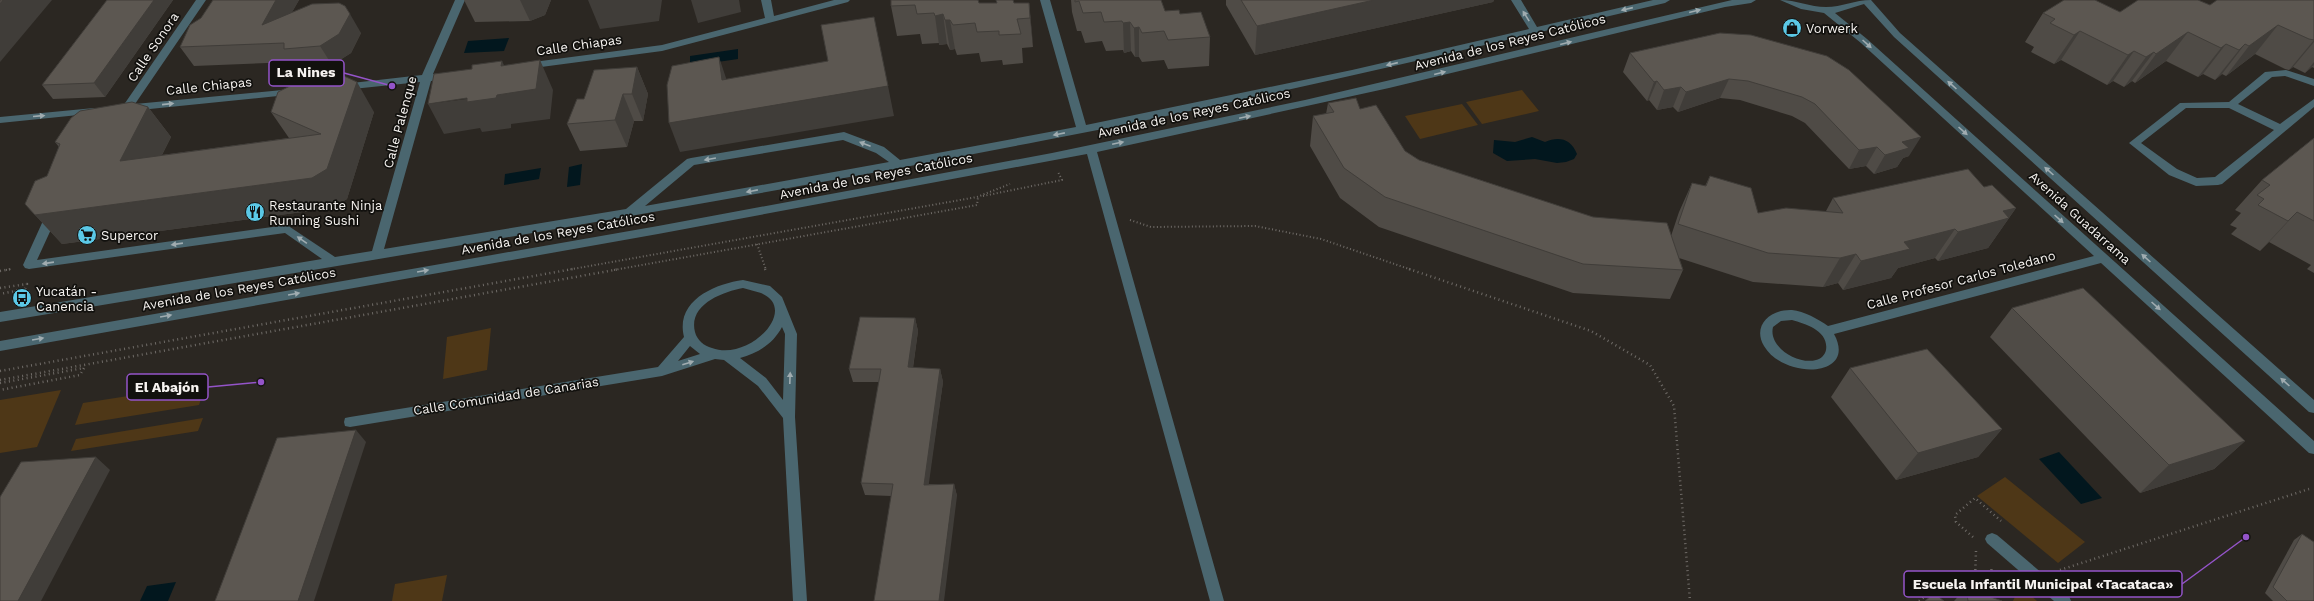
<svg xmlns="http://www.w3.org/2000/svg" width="2314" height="601" font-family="'Work Sans',sans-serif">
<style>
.green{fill:#4e3717}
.water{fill:#02171e}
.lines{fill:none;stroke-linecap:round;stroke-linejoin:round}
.path-far1{stroke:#6f6b67;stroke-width:2;stroke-dasharray:1 2.5;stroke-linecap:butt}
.path{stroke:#6f6b67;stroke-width:2.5;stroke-dasharray:1 3.5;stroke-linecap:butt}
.minor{fill:#4a666f;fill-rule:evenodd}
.wall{fill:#4f4b46}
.shaded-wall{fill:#403d39}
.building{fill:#5c5751;stroke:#403d39}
.oneway{fill:#a0acb0}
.labels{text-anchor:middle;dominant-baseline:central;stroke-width:3.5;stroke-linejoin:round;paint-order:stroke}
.poi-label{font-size:13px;fill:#f6f3f0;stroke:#12110e;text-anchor:start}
.street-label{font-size:13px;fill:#f6f3f0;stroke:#12110e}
.leader{fill:none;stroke:#9454c9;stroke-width:1.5}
.callout-dot{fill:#9454c9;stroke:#12110e;stroke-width:1.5}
.callout{fill:#12110e;stroke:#9454c9;stroke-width:1.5}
.callout-label{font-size:14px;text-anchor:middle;font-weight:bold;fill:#f6f3f0}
</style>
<rect width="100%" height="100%" fill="#2b2722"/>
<!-- green -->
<g class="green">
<polygon points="1522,90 1539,111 1482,124 1466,102"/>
<polygon points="1462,104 1478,125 1420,139 1405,116"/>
<polygon points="491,328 487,370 443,379 447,337"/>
<polygon points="206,384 199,405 75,425 83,403"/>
<polygon points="61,390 37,447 0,453 0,400"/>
<polygon points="203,418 198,431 71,451 76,439"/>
<polygon points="2005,477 2085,542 2058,563 1977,496"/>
<polygon points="447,575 442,601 392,601 395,584"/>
<polygon points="2020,586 2037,601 2013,601"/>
</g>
<!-- water -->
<g class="water">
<polygon points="509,38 504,51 464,53 468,41"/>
<polygon points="738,49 738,59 690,66 690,56"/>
<path d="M1532,137l13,5c13,-6 26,-4 32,12l-3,5 -8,3 -9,1 -22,-4 -28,2 -14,-8 1,-13 21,2z"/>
<polygon points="582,164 580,185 567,187 569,167"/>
<polygon points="541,168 539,179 504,185 505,174"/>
<polygon points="2059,452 2102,498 2081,504 2039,459"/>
<polygon points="176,582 168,601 140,601 147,586"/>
</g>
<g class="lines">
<!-- path-far1 -->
<g class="path-far1">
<polyline points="983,196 1062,180 1058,172"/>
<polyline points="1130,220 1151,227 1255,226 1321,239 1412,270"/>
<polyline points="757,244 766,270"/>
<polyline points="6,270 11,269"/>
<polyline points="567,270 977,197 1010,184"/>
<polyline points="614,270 977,205 978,197"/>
</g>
<!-- path -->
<g class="path">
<polyline points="765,269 766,271"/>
<polyline points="1409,269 1591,331 1650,365 1674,406 1690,601"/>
<polyline points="0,271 11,269"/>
<polyline points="0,288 27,284 25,289 0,294"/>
<polyline points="0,371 573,269"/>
<polyline points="0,380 620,269"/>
<polyline points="0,383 84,368 80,375 0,390"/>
<polyline points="1973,537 1956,522 1955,515 1975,498 2001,521"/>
<polyline points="2060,570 2309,489"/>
<polyline points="1975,579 1976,551"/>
<polyline points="1989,588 1992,566"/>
<polyline points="1919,601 1958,572 1989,588 1987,601"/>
</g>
<!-- minor -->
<g class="minor">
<polygon points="196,0 206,0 135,104 293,89 298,92 297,94 130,111 123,110 122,108 123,106"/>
<path d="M455,0h10l-32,74 15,-1 5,3 -5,3 -17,2 -47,168 242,-40 61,-50 4,-1 153,-26 40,15 16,13 176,-33 -36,-127h10l36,125 266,-55 177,-41 -18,-29h10l16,27 116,-27h17l-5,3c-207,48 -414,98 -624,138 -346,67 -693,123 -1041,181v-10l322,-53 -37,-26 -256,36 -4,-1 -2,-3 24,-53 6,-4 6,4 -22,48 250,-35 48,32 37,-6 48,-169 -77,8 -5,-3 5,-3 79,-9zM843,140l33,13 13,9 -244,44 49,-41z"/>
<polygon points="761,0 771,0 774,16 834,0 850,0 848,2 662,51 526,69 521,66 526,63 662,45 765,18"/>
<polygon points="1732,0 1756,0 1751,3 1725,7 1389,88 1097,152 1224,601 1210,601 1087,154 658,234 0,351 0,341 658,226 1052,153 1305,100"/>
<path d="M1780,0c16,0 30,7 46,7 16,0 29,-7 45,-7l29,33 414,367v13l-5,-1 -415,-375 -30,-33 -29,9 32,26 447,402v13l-5,-1 -208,-190 -267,71c24,44 -50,46 -70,12 -12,-20 6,-37 28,-36 12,1 26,9 36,16l266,-70 -233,-213 -37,-30 -23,-4zM1792,320c14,4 37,11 34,30 -1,5 -5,9 -10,10 -18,5 -48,-13 -43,-33l8,-6z"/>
<path d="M2286,70l28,9v7l-29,-10 -13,1 -34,27 42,20 34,-25v8l-92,77 -4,1 -22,1 -27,-11 -40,-32 51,-40 49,-1 36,-30zM2186,108h43l45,22 -59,47 -18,1 -20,-9 -36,-26z"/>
<polygon points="94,108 99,111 98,113 0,123 0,117"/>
<path d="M743,280l27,6 12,11 15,37 -2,83 12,184h-14l-10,-183 -25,-32 -34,-26 -9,-1 -53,17 -312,51 -5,-1 -1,-4 1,-4 5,-1 308,-50 26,-30c-9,-36 30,-53 59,-57zM743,288c6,2 12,3 18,5 39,16 -12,69 -49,55 -8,-2 -15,-8 -17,-16 -7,-27 27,-40 48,-44zM782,327l3,7 -2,66 -17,-22 -26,-20c18,-5 33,-14 42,-31zM690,346l10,8 -22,7z"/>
<polygon points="1992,533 1997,535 2069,596 2071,601 2054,601 1987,543 1985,539 1987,535"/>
</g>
</g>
<!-- wall -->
<g class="wall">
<polygon points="107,0 173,0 105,97 53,99 42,85"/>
<polygon points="213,0 299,0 292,12 361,33 351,53 332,65 297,69 293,62 194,66 180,47 201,18"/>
<polygon points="464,0 551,0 545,15 530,21 475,22"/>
<polygon points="891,0 979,3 1029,3 1033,47 1022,48 1023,63 1003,65 1002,60 981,62 979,53 957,55 955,49 950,50 947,44 939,45 939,43 922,44 920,34 897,36 891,6"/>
<polygon points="1071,0 1150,0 1165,11 1180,14 1210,37 1209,66 1168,69 1164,60 1142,62 1139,57 1135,57 1131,51 1124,53 1123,50 1106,51 1102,41 1085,43 1081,31 1077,31 1072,12"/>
<polygon points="1226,0 1494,0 1493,2 1255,55 1226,5"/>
<polygon points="2314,0 2314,68 2312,67 2305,73 2293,67 2289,70 2285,69 2255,54 2226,76 2222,74 2215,80 2203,74 2198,77 2166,61 2135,83 2132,81 2124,87 2113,81 2107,85 2061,60 2054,64 2031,52 2034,47 2025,42 2043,13 2120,12 2210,5"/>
<polygon points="1720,33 1909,156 1903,158 1897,167 1874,174 1866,166 1849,169 1805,123 1792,116 1740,100 1720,98 1678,112 1673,107 1657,110 1649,100 1647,101 1623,72 1630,53"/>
<polygon points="637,67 648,94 643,121 634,121 627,147 580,151 567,124 584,99"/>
<polygon points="1328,103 1360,109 1405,151 1419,160 1593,217 1671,236 1679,212 1692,183 1705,186 1710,176 1758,213 1826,211 1833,198 1984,187 2016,208 1988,248 1938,261 1935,258 1898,268 1891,278 1843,290 1838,283 1823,287 1753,282 1679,258 1683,270 1670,299 1573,293 1379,227 1340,198 1310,146 1313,116 1326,114"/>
<polygon points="148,107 171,137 162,155 289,138 271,112 374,112 347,199 332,208 62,244 25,204 47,176 59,147 55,142"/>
<polygon points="2314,138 2314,273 2307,269 2311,265 2269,242 2260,251 2231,234 2237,228 2230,225 2241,213 2235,210 2262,180"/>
<polygon points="2012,308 2245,441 2214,469 2140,493 1990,337"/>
<polygon points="915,318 918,331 913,368 940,369 943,382 928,484 954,484 957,496 891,496 865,495 861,483 879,382 853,382 849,369"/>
<polygon points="1850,368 2002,429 1978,457 1896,480 1831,397"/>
<polygon points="2302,534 2314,601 2273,601 2265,593 2294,540"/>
<polygon points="1966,588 2002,601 1954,601"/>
</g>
<!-- shaded-wall -->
<g class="shaded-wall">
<polygon points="3,0 52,0 0,62 0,4"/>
<polygon points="154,0 173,0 105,97 94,83"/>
<polygon points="276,0 299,0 274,44 262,25"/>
<polygon points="520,0 551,0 545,15 530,21"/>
<polygon points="588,0 662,0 659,21 600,29"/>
<polygon points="691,0 739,0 741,12 698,23"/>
<polygon points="1374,0 1494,0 1493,2 1255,55 1257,26"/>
<polygon points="1029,3 1032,32 1033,47 1030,18"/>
<polygon points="350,14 361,33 351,53 332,65 320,46"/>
<polygon points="943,14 947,44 939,45 935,16"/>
<polygon points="945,20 950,20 955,49 950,50"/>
<polygon points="1130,22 1131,51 1124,53 1123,23"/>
<polygon points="2278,25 2255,54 2226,76 2249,46"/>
<polygon points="1139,27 1139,57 1135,57 1134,28"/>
<polygon points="2080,31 2061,60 2054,64 2074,35"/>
<polygon points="2188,32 2166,61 2135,83 2156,54"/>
<polygon points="2314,40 2314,42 2293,67 2289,70"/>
<polygon points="2226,44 2203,74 2198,77 2221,48"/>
<polygon points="2245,44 2222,74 2215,80 2239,50"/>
<polygon points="2134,51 2113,81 2107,85 2128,55"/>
<polygon points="2154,52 2132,81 2124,87 2146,57"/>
<polygon points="719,57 729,87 722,80"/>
<polygon points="540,60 553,90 550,119 511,124 511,128 482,132 480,128 444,134 428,104 497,95 502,61 516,90"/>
<polygon points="2314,62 2314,65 2305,73"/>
<polygon points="637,67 648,94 643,121 632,94"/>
<polygon points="1729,79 1720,98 1678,112 1686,92"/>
<polygon points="1657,81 1649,100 1647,101 1654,82"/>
<polygon points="357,82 374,112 347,199 332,208 62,244 35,215 312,178"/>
<polygon points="888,86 894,116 680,152 669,123"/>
<polygon points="1681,87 1673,107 1657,110 1664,90"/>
<polygon points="623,94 634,121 627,147 615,120"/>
<polygon points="148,107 171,137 144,190 120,161"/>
<polygon points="1921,137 1909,156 1903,158 1897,167 1874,174 1885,155 1902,142"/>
<polygon points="1877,147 1866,166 1849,169 1859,150"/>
<polygon points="2016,208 2008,219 2009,218 1988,248 1938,261 1958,232 2003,211"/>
<polygon points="2297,212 2269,242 2260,251 2288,221"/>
<polygon points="1955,229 1935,258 1898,268 1891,278 1843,290 1861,261 1904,242"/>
<polygon points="1856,254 1838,283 1823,287 1840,258"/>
<polygon points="915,318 918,331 911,380 908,367"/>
<polygon points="940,369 943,382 927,497 924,485"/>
<polygon points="2002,429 1978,457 1896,480 1918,453"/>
<polygon points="356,430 366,442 314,601 298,601"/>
<polygon points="2245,441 2214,469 2140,493 2169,465"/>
<polygon points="96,457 110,470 41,601 18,601"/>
<polygon points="954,484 957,496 944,601 939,601"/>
</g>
<!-- building -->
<g class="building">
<polygon points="0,0 3,0 0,4"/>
<polygon points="107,0 154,0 94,83 42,85"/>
<polygon points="213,0 276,0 262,25 312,4 339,3 345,6 350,14 339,34 320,46 284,49 284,43 180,47 190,25 201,18"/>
<polygon points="891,0 978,0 979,3 997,3 996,0 1013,0 1014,3 1029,3 1030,18 1017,19 1021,34 999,35 999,31 977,32 975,23 953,25 950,20 945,20 943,14 935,16 934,13 917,14 915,5 891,6"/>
<polygon points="1075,0 1161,0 1165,11 1179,10 1180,14 1201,12 1210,37 1168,40 1164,31 1142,33 1139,27 1134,28 1130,22 1123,23 1122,21 1104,22 1101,12 1083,13 1079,1 1075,2"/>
<polygon points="1241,0 1374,0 1257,26"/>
<polygon points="2064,0 2095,0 2120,12 2138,0 2198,0 2210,5 2217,0 2314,0 2314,40 2309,39 2278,25 2249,46 2245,44 2239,50 2226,44 2221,48 2188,32 2156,54 2154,52 2146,57 2134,51 2128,55 2080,31 2074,35 2050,23 2055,19 2043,13"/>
<polygon points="874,17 888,86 669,123 667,85 672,66 719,57 722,80 828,61 821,25"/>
<polygon points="1720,33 1751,35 1827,56 1849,70 1921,137 1902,142 1909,148 1885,155 1877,147 1859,150 1815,104 1802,97 1748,81 1729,79 1686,92 1681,87 1664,90 1657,81 1654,82 1630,53"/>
<polygon points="540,60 536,89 497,95 496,98 467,102 467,98 428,104 434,74 472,69 472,65 502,61 501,66"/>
<polygon points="637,67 632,94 623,94 615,120 567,124 577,99 584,99 594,70"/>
<polygon points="344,76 357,82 327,169 312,178 35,215 25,204 35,181 47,176 60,144 55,142 71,118 80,111 132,102 148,107 120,161 321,134 271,112 278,92 296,83"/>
<polygon points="1356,98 1360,109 1376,105 1405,151 1419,160 1593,217 1667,223 1683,270 1583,264 1385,197 1344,168 1313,116 1334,112 1328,103"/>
<polygon points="2314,138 2314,221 2297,212 2288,221 2258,205 2264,199 2257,195 2270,185 2262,180"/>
<polygon points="1968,169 1984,187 1992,185 2016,208 2003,211 2009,218 1958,232 1955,229 1904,242 1910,249 1861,261 1856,254 1840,258 1768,253 1678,224 1692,183 1706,186 1710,176 1751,188 1758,213 1786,208 1843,213 1833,198"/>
<polygon points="2083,288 2245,441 2169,465 2012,308"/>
<polygon points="860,317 915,318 908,367 940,369 924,485 954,484 939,601 874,601 893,484 861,483 881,369 849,369"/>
<polygon points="1927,349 2002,429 1918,453 1850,368"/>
<polygon points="356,430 298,601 215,601 277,438"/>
<polygon points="96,457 18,601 0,601 0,497 21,462"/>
<polygon points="2302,534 2314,542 2314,601 2287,601 2273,587"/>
<polygon points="1966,588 2002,601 1968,601"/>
<polygon points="1934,593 1944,601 1925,601"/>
</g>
<!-- one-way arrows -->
<defs><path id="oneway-solid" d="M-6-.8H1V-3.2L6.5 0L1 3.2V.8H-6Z"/></defs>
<g class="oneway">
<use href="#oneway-solid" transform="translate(1627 9) rotate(167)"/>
<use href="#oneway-solid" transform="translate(1695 11) rotate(-14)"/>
<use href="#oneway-solid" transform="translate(1526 16) rotate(-122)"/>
<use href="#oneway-solid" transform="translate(1566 43) rotate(-14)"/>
<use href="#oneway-solid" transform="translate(1867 44) rotate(42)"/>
<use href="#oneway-solid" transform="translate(1392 64) rotate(167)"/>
<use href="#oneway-solid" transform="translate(1440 73) rotate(-14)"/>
<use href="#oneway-solid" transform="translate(1952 85) rotate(-138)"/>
<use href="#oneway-solid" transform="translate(168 104) rotate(-6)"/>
<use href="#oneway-solid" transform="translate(39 116) rotate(-5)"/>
<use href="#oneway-solid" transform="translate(1245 117) rotate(-12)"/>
<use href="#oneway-solid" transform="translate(1963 131) rotate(42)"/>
<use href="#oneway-solid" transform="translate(1059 134) rotate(169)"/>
<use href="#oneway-solid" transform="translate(1118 143) rotate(-12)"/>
<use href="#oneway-solid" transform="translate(865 144) rotate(-159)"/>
<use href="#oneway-solid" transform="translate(710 159) rotate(170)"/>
<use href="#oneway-solid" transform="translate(2049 171) rotate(-138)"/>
<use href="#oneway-solid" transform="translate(752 191) rotate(169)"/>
<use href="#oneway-solid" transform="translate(2059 219) rotate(42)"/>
<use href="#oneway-solid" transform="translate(302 240) rotate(-145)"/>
<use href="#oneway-solid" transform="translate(177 244) rotate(172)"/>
<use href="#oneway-solid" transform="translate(2146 258) rotate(-138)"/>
<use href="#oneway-solid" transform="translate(48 263) rotate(172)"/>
<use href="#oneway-solid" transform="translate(423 271) rotate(-10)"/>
<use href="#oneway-solid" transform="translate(294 294) rotate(-10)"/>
<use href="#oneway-solid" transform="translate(2156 306) rotate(42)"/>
<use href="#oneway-solid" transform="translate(166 316) rotate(-10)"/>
<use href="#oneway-solid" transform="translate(38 339) rotate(-10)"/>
<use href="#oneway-solid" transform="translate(688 363) rotate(-18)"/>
<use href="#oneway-solid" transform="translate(790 378) rotate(-88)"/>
<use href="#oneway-solid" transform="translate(2285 382) rotate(-138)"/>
</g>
<!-- icons -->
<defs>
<g id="shop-disc" transform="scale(1)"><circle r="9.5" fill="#5bc8e6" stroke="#12110e"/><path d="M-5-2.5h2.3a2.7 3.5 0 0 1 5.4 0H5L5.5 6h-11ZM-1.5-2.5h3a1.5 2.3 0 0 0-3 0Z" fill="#111"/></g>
<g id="restaurant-disc" transform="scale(1)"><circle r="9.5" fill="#5bc8e6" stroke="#12110e"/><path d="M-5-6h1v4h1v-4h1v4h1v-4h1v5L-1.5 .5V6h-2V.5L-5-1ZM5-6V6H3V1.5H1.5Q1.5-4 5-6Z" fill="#111"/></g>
<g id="supermarket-disc" transform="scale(1)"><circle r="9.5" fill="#5bc8e6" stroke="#12110e"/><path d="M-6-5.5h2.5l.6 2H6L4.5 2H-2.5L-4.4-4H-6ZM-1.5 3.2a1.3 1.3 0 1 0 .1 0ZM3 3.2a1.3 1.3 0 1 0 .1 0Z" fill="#111"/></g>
<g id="bus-disc" transform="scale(1)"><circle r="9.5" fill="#5bc8e6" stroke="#12110e"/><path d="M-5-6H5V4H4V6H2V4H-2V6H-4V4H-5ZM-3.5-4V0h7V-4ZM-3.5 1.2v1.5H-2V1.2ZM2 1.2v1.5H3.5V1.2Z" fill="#111"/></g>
</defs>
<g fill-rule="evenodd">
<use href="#shop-disc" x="1792" y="28"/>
<use href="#restaurant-disc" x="255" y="212"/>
<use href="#supermarket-disc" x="87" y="235"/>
<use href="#bus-disc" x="22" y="298"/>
</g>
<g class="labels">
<!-- poi labels -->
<g class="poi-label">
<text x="1806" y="28">Vorwerk</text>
<text x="269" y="205">Restaurante Ninja<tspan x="269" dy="15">Running Sushi</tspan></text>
<text x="101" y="235">Supercor</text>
<text x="36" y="291">Yucatán -<tspan x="36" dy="15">Canencia</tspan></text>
</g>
<!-- street labels -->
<g class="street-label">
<text transform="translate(1510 42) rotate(-14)">Avenida de los Reyes Católicos</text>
<text transform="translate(579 45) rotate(-8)">Calle Chiapas</text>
<text transform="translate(153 47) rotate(-56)">Calle Sonora</text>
<text transform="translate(209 86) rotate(-6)">Calle Chiapas</text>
<text transform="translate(1194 113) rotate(-12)">Avenida de los Reyes Católicos</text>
<text transform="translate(400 122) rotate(-75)">Calle Palenque</text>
<text transform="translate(876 176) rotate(-11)">Avenida de los Reyes Católicos</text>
<text transform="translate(2080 218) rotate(42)">Avenida Guadarrama</text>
<text transform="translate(558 233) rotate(-10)">Avenida de los Reyes Católicos</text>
<text transform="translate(1961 280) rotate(-15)">Calle Profesor Carlos Toledano</text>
<text transform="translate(239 289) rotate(-10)">Avenida de los Reyes Católicos</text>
<text transform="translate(506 396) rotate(-9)">Calle Comunidad de Canarias</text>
</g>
</g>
<!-- callouts -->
<path class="leader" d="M392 86L344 73M261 382L208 387M2246 537L2182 584"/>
<g class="callout-dot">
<circle cx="392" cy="86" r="4"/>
<circle cx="261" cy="382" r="4"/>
<circle cx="2246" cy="537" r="4"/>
</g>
<g class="callout">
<rect x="269" y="60" width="75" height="26" rx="4"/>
<rect x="127" y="374" width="81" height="26" rx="4"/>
<rect x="1904" y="571" width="278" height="26" rx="4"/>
</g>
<g class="callout-label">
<text x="306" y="77">La Nines</text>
<text x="167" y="392">El Abajón</text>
<text x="2043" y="589">Escuela Infantil Municipal «Tacataca»</text>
</g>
</svg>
